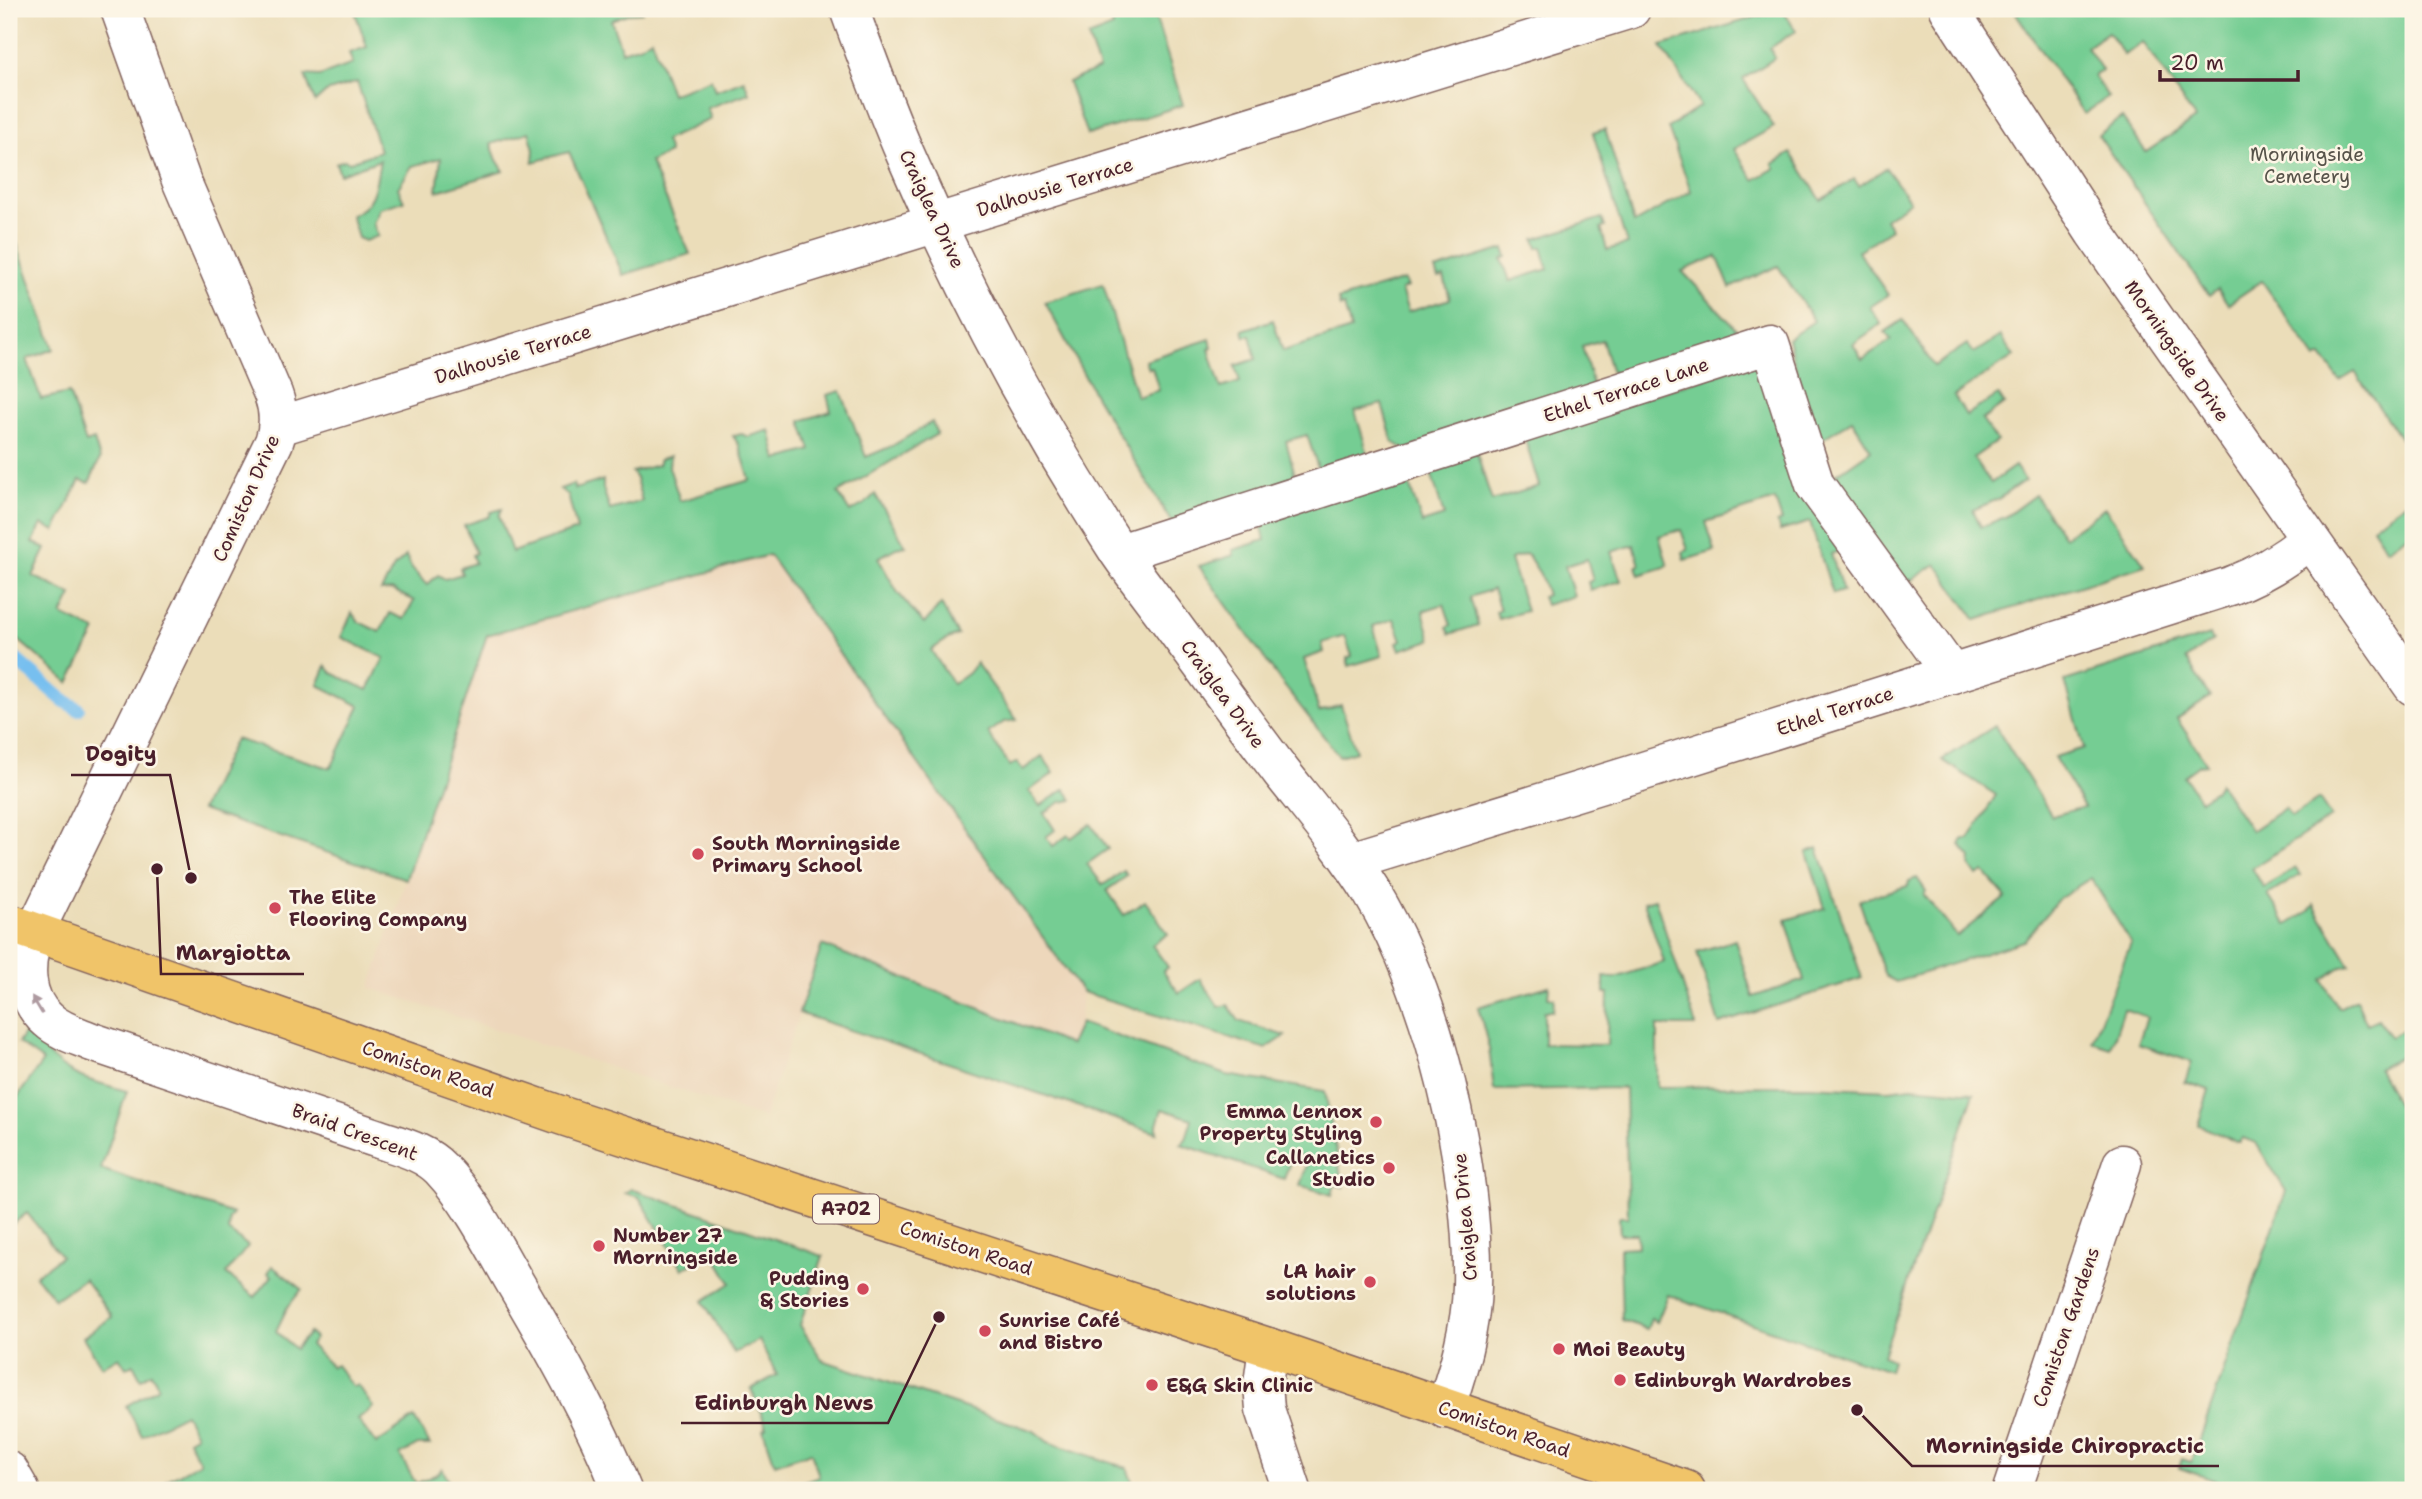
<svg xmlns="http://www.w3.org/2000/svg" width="2422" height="1499" font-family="'Shantell Sans',sans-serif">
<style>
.built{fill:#edd7bb}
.green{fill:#74cd93;stroke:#5f765f;stroke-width:2}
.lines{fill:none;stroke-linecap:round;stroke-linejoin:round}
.stream{stroke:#77bfef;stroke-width:14}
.minor-casing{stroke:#82625d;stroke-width:41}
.major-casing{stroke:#82625d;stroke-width:41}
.minor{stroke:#fff;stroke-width:38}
.major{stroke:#f0c469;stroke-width:38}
.oneway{fill:#ae9aa0}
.poi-dot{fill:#d1495b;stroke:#fcf5e5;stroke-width:2.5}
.labels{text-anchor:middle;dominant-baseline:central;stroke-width:5;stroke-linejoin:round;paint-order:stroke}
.shield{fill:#fcf5e5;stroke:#7f5f63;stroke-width:2}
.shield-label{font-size:18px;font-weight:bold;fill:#4a1f2b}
.park-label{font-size:19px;fill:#57534a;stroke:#fcf5e5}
.street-label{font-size:19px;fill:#4a1f2b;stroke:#fcf5e5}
.poi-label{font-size:19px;font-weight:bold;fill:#4a1f2b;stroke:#fcf5e5;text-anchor:start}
.leader{fill:none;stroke:#4a1f2b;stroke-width:2.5}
.callout-dot{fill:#4a1f2b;stroke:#fcf5e5;stroke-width:2.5}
.callout-label{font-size:21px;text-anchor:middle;font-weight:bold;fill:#4a1f2b;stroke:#fcf5e5;stroke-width:5;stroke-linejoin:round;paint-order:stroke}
</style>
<rect width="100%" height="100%" fill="#fcf5e5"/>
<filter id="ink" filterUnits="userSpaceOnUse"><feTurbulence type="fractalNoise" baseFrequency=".0143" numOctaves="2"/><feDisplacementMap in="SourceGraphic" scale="14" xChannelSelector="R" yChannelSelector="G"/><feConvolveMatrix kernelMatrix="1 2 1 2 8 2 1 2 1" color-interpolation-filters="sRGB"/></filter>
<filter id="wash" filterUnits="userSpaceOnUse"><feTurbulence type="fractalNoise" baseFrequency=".00686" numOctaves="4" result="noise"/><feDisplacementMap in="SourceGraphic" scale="28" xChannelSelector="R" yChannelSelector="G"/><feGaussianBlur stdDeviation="1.57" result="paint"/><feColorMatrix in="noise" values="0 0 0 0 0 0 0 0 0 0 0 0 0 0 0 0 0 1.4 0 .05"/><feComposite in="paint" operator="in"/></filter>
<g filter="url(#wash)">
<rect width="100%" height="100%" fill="#ebddb9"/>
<!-- built -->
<polygon class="built" points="769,555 1082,992 1080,1023 1071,1046 822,946 764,1118 370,988 487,635"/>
<!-- green -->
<g class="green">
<path d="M354,9h287l1,3 -12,1 -19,7 11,31 19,-6 10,-7 20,56 40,-15 4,12 29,-11 5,13 -42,15 4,11 -46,21 4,13 -19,9 40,92 -67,21 -54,-123 -36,10 1,-13 -5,-17 -38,12 6,16 7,11 -67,20 4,-33 -29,8 -14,22 6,13 -24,7 -7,15 5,13 -13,5 -7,-3 -7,-23c24,-8 25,-33 29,-55l-40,14 -4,-11 8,-3 6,2 30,-11 -23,-69 -31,10 -11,10 -10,-27 15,1 33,-12 -4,-11 18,-6z"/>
<polygon points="1116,9 1153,9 1183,105 1087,135 1068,82 1099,69 1088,37 1113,27 1109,11"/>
<polygon points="1782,9 1796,31 1770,48 1775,58 1743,79 1774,127 1734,149 1754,180 1775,168 1773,164 1791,153 1821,200 1854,179 1859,186 1886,168 1910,201 1885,219 1891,229 1858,251 1888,295 1870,307 1881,324 1853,344 1862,359 1891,340 1885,332 1903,320 1934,366 1967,344 1974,353 2000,336 2014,356 1954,396 1966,415 1998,395 2004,404 1982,420 1997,441 1973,458 1991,483 2015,466 2025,480 1998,499 1973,510 1981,527 2005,517 2035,495 2064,537 2105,508 2145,565 1976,620 1936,564 1903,586 1828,480 1871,450 1852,420 1816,443 1788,339 1814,321 1778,266 1730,288 1717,256 1682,271 1747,340 1615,383 1602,340 1582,346 1594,389 1406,450 1393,442 1382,404 1355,411 1370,461 1321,477 1307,435 1286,441 1295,475 1290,487 1173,525 1096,397 1045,302 1103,284 1137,397 1159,390 1152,367 1148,368 1145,360 1210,339 1212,347 1209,349 1221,388 1240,382 1235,366 1256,359 1250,335 1245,337 1243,330 1273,320 1283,351 1351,330 1344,306 1340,307 1338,300 1404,280 1407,287 1401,290 1408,312 1450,299 1444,277 1438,278 1435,270 1504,249 1507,257 1502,259 1510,281 1548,269 1542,247 1538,248 1535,239 1602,218 1605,227 1601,228 1607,250 1627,244 1593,133 1605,129 1634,223 1691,191 1668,128 1700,106 1661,46"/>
<polygon points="2024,9 2413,9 2413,457 2355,372 2340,381 2322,356 2316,359 2262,281 2228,304 2218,289 2209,296 2098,135 2122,118 2146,152 2195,119 2143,42 2124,55 2108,32 2087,47 2102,70 2094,76 2108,97 2084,114 2016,14"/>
<polygon points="9,222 54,349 27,359 41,399 69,393 86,443 94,440 100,459 89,483 80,480 55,531 42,524 33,542 46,549 33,576 72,595 62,615 96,631 69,683 9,632"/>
<polygon points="1763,359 1847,548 1831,554 1843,591 1833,594 1810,522 1780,531 1777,523 1782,521 1775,500 1706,522 1715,551 1685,560 1683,552 1688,550 1681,530 1659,536 1668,566 1639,575 1636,566 1640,565 1634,545 1611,552 1621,581 1590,590 1588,582 1593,580 1587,559 1565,566 1574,596 1545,605 1542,596 1547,595 1540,574 1527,554 1510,559 1526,611 1498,619 1496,612 1500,610 1493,589 1470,597 1478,625 1450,634 1447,627 1451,625 1444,604 1423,611 1431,640 1400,650 1397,642 1402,640 1394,619 1373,626 1382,656 1349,666 1347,658 1352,656 1345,636 1322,643 1324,652 1304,659 1319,712 1341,705 1356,751 1339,756 1279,679 1199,566 1234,555 1233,550 1265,540 1260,521 1395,477 1409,484 1422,523 1444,516 1429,466 1476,451 1492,501 1539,486 1524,436"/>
<polygon points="841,391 866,457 892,446 932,422 937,434 838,493 850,512 866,503 875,494 906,546 896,548 878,558 898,593 924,624 941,604 958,635 948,639 931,650 953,684 968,673 976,663 1017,720 1004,722 988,733 1010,766 1017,762 1023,770 1042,756 1054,773 1029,791 1040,806 1065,789 1073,800 1061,802 1044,813 1055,830 1046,837 1053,846 1068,835 1071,838 1091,824 1108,849 1087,864 1103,885 1124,871 1127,876 1107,890 1124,915 1145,901 1165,929 1168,934 1152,945 1168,967 1163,971 1179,993 1200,979 1219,1007 1228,1005 1239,1021 1285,1036 1266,1049 1082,992 769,555 487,635 406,879 201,810 235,739 330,768 332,766 360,706 318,685 326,666 332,673 368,690 384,658 341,637 352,613 359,622 380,632 390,613 404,619 414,601 393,590 381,591 394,567 406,556 412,569 427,585 438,575 445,579 462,574 460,568 475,563 472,555 476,553 464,525 489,517 491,512 502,509 499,516 512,552 577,530 568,495 560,489 573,484 575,489 603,480 603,488 610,510 642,501 636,479 632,472 658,465 660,459 670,456 669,467 680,501 750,480 739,445 733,436 742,434 748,437 770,430 777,460 811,450 801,421 831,411 827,395"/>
<polygon points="2413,498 2413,532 2387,550 2372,527"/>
<polygon points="2210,635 2213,640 2186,659 2210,697 2177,719 2207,764 2199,765 2184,776 2200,800 2215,790 2219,783 2251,831 2285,808 2291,817 2319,799 2331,817 2252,868 2264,888 2295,868 2300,875 2268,895 2287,925 2308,912 2314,905 2350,965 2339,968 2322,980 2339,1008 2356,999 2367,1024 2378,1019 2390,1037 2413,1024 2413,1049 2378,1069 2413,1133 2413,1490 2243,1490 2179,1468 2182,1459 2191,1462 2193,1459 2286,1191 2256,1143 2243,1138 2240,1142 2237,1142 2198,1125 2209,1090 2185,1082 2192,1062 2138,1044 2147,1017 2124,1009 2111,1048 2092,1042 2131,943 2091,878 2059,898 2024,941 1896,982 1885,976 1859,900 1908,886 1909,881 1917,878 1926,891 1924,895 1957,936 2006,897 1984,872 1977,876 1970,866 1971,858 1960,845 1963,839 1969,839 1996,795 1942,760 1995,726 2052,816 2084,807 2054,757 2084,748 2065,681"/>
<polygon points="1818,848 1862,978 1719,1024 1697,952 1735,940 1753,997 1804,980 1786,920 1825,908 1807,852"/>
<polygon points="1655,899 1696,1026 1657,1026 1657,1087 1807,1086 1889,1090 1912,1087 1974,1093 1883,1356 1892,1360 1889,1371 1668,1295 1657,1322 1651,1319 1647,1329 1622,1320 1620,1248 1638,1247 1637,1234 1620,1234 1619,1217 1628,1217 1625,1088 1494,1090 1489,1048 1478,1007 1549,986 1548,997 1554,998 1553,1011 1544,1011 1544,1044 1607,1045 1608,993 1604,993 1604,977 1615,978 1664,962 1644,902"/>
<polygon points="822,945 1070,1045 1080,1023 1227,1075 1325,1091 1343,1187 1335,1184 1332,1195 1300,1185 1309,1159 1293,1153 1284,1179 1181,1144 1186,1139 1192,1119 1162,1109 1157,1125 1157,1133 799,1013"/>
<path d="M27,1030c36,45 46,46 100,61l-26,78 132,45 -4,5 -1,12 20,15 -22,28 29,23 17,-21 -4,-3 4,-7 30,23 -15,19 -11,23 19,18 14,-16 6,5 -5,7 22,22 4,-2 17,22 4,-2 16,22 -15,13 18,24 38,-26 16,27h-12l-18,10 16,29 23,-11 3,-5 11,22h-282l-5,-9 34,-19 -12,-22 8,-5 -11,-21 -43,22 -16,-30 33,-19 -8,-14 -10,6 -8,-15 -7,4 -7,-11 -17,10 -19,-30 29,-20 -28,-38 -29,20 -20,-23 26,-20 -34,-43 -18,14v-122l2,1 32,-45 -25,-18z"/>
<polygon points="631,1189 823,1256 800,1325 822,1360 1034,1431 1048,1442 1127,1468 1135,1490 785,1490 784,1489 819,1476 811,1452 775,1464 763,1429 767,1427 751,1389 777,1375 759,1340 734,1353 703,1301 731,1283 712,1251 683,1269 639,1197 625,1193"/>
</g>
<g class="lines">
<!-- stream -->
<polyline class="stream" points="9,654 63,700 78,709"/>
</g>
</g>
<g filter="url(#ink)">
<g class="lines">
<!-- minor casing -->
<g class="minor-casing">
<g id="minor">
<path d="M120,9l61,171 92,214c6,16 7,31 1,48l-240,491c-10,29 -12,65 14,87 12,11 30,16 44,22l287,97c20,7 46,13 62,30 30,32 51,74 73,112 40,68 79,136 108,209"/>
<path d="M849,9c18,49 36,99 57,147 59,137 131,270 212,395 19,28 41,55 61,83 34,46 68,93 103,139 31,39 64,78 90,120 61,100 103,276 100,393 -1,42 -14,84 -27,123"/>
<polyline points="1949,9 2094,232 2413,686"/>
<polyline points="279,426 1631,9"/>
<polyline points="1120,553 1770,344 1815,485 1952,674"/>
<path d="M1351,861l280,-86 599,-189c30,-11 54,-26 79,-46"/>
<polyline points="1268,1347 1263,1384 1265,1409 1292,1490"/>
<polyline points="9,1471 20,1490"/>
<polyline points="2012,1490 2122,1164"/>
</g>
</g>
<!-- major casing -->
<g class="major-casing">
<polyline id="major" points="9,923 563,1116 1268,1347 1686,1490"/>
</g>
<!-- minor -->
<use href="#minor" class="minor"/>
<!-- major -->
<use href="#major" class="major"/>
</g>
<!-- one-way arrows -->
<defs><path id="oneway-solid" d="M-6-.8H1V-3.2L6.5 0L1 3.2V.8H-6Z" transform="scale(1.75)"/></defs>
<use class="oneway" href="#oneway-solid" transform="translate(37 1005) rotate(-121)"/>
</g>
<!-- markers -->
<g class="poi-dot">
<circle cx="698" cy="854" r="7"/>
<circle cx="275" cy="908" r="7"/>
<circle cx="1376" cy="1122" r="7"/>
<circle cx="1389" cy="1168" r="7"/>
<circle cx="599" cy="1246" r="7"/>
<circle cx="1370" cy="1282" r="7"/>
<circle cx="863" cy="1289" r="7"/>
<circle cx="985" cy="1331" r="7"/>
<circle cx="1559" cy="1349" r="7"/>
<circle cx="1620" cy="1380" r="7"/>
<circle cx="1152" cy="1385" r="7"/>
</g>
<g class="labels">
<!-- shield labels -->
<rect class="shield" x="813" y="1194.5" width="66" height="29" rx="5"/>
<g class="shield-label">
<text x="846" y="1209">A702</text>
</g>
<!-- park labels -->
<g class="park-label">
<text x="2307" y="154">Morningside<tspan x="2307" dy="22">Cemetery</tspan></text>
</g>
<!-- street labels -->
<g class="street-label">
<text transform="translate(1055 187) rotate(-17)">Dalhousie Terrace</text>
<text transform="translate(932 209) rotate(65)">Craiglea Drive</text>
<text transform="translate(2177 351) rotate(55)">Morningside Drive</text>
<text transform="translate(513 354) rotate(-17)">Dalhousie Terrace</text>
<text transform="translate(1626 390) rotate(-18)">Ethel Terrace Lane</text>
<text transform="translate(246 498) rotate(-66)">Comiston Drive</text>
<text transform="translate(1223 694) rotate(54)">Craiglea Drive</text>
<text transform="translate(1835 711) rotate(-18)">Ethel Terrace</text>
<text transform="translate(428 1069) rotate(19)">Comiston Road</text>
<text transform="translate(355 1132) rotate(20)">Braid Crescent</text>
<text transform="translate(1465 1217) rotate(-95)">Craiglea Drive</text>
<text transform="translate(966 1248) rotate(18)">Comiston Road</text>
<text transform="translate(2066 1327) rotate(-71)">Comiston Gardens</text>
<text transform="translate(1504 1429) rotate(19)">Comiston Road</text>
</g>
<!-- poi labels -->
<g class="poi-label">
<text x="712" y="843">South Morningside<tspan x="712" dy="22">Primary School</tspan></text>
<text x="289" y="897">The Elite<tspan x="289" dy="22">Flooring Company</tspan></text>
<text x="1362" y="1111" text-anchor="end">Emma Lennox<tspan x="1362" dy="22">Property Styling</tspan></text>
<text x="1375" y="1157" text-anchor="end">Callanetics<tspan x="1375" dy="22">Studio</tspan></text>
<text x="613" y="1235">Number 27<tspan x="613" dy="22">Morningside</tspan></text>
<text x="1356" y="1271" text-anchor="end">LA hair<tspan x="1356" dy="22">solutions</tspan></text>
<text x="849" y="1278" text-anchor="end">Pudding<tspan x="849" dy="22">&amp; Stories</tspan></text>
<text x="999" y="1320">Sunrise Café<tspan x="999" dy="22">and Bistro</tspan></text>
<text x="1573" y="1349">Moi Beauty</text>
<text x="1634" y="1380">Edinburgh Wardrobes</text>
<text x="1166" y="1385">E&amp;G Skin Clinic</text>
</g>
</g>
<!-- callouts -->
<path class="leader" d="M191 878L170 775H71M157 869L161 974H304M939 1317L888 1423H681M1857 1410L1912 1466H2219"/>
<g class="callout-dot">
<circle cx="191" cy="878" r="7"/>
<circle cx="157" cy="869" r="7"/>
<circle cx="939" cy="1317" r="7"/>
<circle cx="1857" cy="1410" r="7"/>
</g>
<g class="callout-label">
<text x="121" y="761">Dogity</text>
<text x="233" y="960">Margiotta</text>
<text x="784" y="1410">Edinburgh News</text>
<text x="2065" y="1453">Morningside Chiropractic</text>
</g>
<!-- margin -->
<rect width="2422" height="1499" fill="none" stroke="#fcf5e5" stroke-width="35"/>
<!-- scale -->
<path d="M2160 70v10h138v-10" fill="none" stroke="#4a1f2b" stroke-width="3.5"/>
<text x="2170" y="70" font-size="21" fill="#4a1f2b" stroke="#fcf5e5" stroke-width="5" paint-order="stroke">20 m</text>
</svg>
